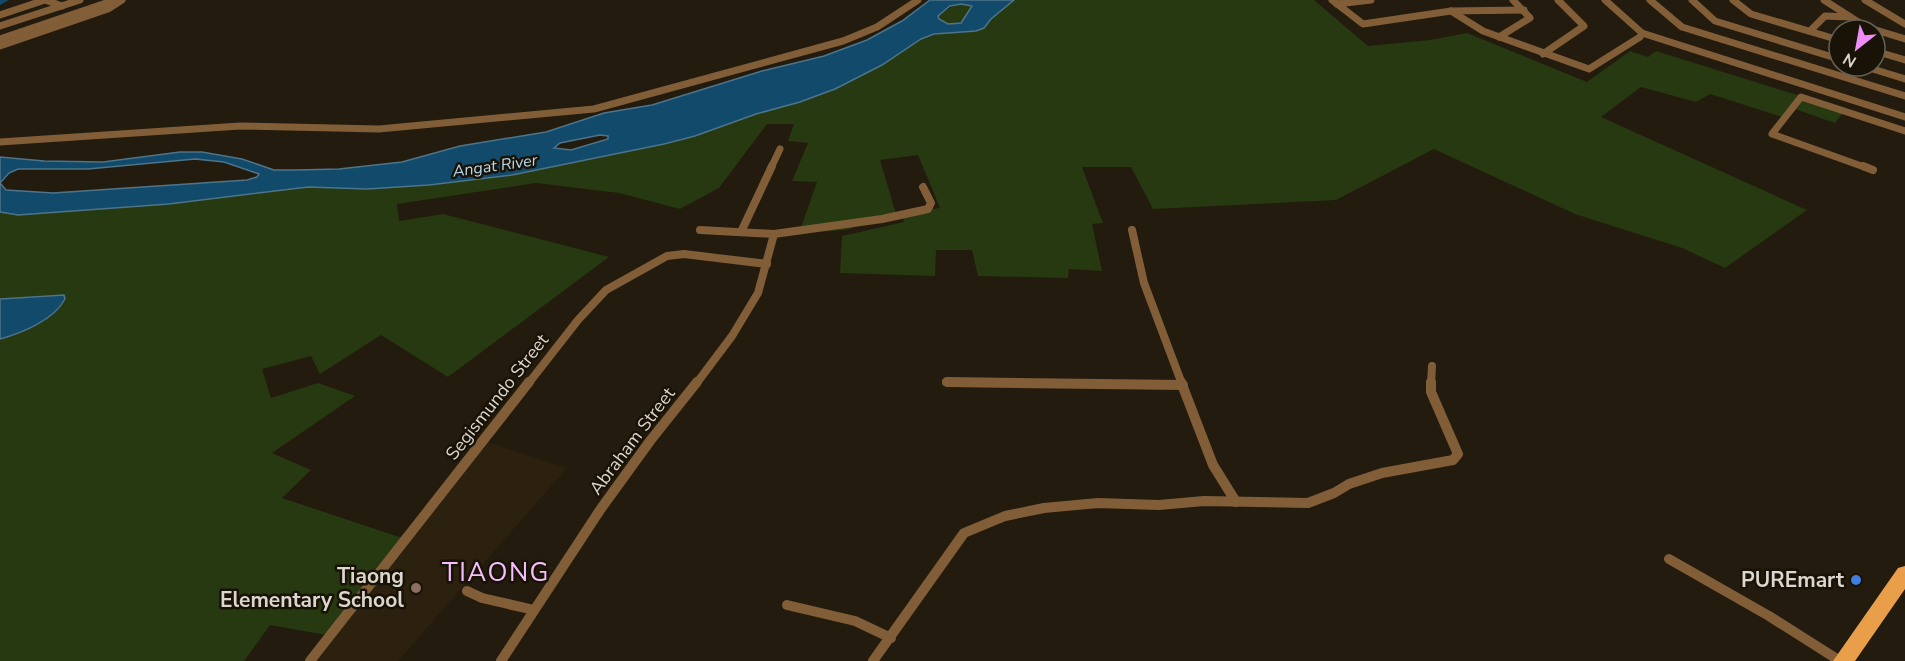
<svg xmlns="http://www.w3.org/2000/svg" width="1905" height="661" font-family="'Nunito Sans',sans-serif">
<style>
.built{fill:#2c200e}
.green{fill:#263910}
.water{fill:#124a6b;stroke:#4e7489;stroke-width:1.5;fill-rule:evenodd}
.lines{fill:none;stroke-linecap:round;stroke-linejoin:round}
.river{fill:#124a6b;fill-rule:evenodd}
.minor-far2{stroke:#815e38;stroke-width:7}
.minor-far1{stroke:#815e38;stroke-width:8}
.minor{stroke:#815e38;stroke-width:10}
.primary{fill:#e99f49;fill-rule:evenodd}
.shop-dot{fill:#3f7fe0;stroke:#191206;stroke-width:2}
.education-dot{fill:#8d6e63;stroke:#191206;stroke-width:2}
.labels{text-anchor:middle;dominant-baseline:central;stroke-width:5;stroke-linejoin:round;paint-order:stroke}
.far-water-label{font-size:16px;font-style:italic;fill:#b5d8f1;stroke:#191206}
.street-label{font-size:18px;fill:#dbd6ce;stroke:#191206}
.near-poi-label{font-size:21px;font-weight:bold;fill:#dbd6ce;stroke:#191206;text-anchor:end}
.near-quarter-label{font-size:26px;letter-spacing:1.5px;fill:#f6bffb;stroke:#191206}
</style>
<rect width="100%" height="100%" fill="#231b0e"/>
<!-- built -->
<polygon class="built" points="487,442 567,468 398,661 319,661 313,659"/>
<!-- green -->
<g class="green">
<path d="M1014,0h300l54,46 62,-6 37,-7 120,49 43,-31 18,6 8,-6 189,59 -10,13 -43,-15 -10,9 -72,-23 -14,8 -55,-15 -40,30 206,93 -82,58 -43,-20 -107,-34 -141,-65 -98,51 -183,9 -22,-42h-49l21,56 -11,1 10,47 -33,-2 -1,9 -90,-2 -6,-26h-36l-1,26 -95,-3 2,-37 62,-14 -2,-9 38,-5 -22,-53 -38,5 16,54 -50,16 -47,3 18,-51 -25,-1 16,-38 -20,-2 6,-17h-27l-48,64 -39,21 -61,-16 -83,-10 -139,21 2,17 44,-7 166,43 -161,120 -67,-42 -61,39 -9,-18 -49,13 9,29 47,-15 37,13 -83,57 39,17 -29,28 126,42 -76,96 -62,-11 -26,36h-244v-322c21,-6 54,-19 65,-40l-2,-4 -63,4v-87l18,3 151,-11 139,-17 59,2 62,-4 83,-10 152,-31 92,-30 44,-12 35,-13 47,-24 39,-26 23,-7 34,-2z"/>
<path d="M956,4l16,2c-5,16 -15,22 -31,16l-3,-6z"/>
</g>
<!-- water -->
<g class="water">
<path d="M930,0h84l-23,19 -7,9 -8,3 -42,3 -13,5 -39,26 -47,24 -35,13 -44,12 -61,22 -31,8 -152,31 -83,10 -62,4 -59,-2 -139,17 -151,11 -18,-3v-55l44,4 59,1 77,-10h22l40,7 32,11h22l43,-1 63,-7 58,-16 86,-14 58,-19 48,-8 110,-34 62,-15 43,-16 35,-19zM961,4l11,2 -11,17 -13,1 -9,-5 -1,-3 12,-10zM600,135l8,1v3l-37,11 -17,-2 6,-5zM195,159l29,3 35,12 -2,3 -10,3 -194,13 -47,-3 -6,-7 9,-10 9,-4h70z"/>
<path d="M64,295l1,4c-11,21 -43,34 -65,40v-40z"/>
</g>
<g class="lines">
<!-- river -->
<polygon class="river" points="0,0 9,0 0,5"/>
<!-- minor-far2 -->
<g class="minor-far2">
<polyline points="1332,0 1363,24 1451,11 1524,10"/>
<polyline points="1650,0 1682,27 1905,96"/>
<polyline points="1692,0 1715,21 1839,59"/>
<polyline points="1733,0 1751,14 1839,40"/>
<polyline points="1824,0 1866,27 1905,39"/>
<polyline points="1865,0 1905,24"/>
<polyline points="1337,4 1371,0"/>
<polyline points="1451,11 1483,31 1589,69 1640,37 1642,33 1605,0"/>
<polyline points="0,15 45,0 62,6"/>
<polyline points="0,26 80,0"/>
<polyline points="1810,31 1825,16 1849,17"/>
<polyline points="1642,33 1905,117"/>
<polyline points="1499,37 1530,18 1513,0"/>
<polyline points="0,39 115,0"/>
<polyline points="0,46 108,9 122,0"/>
<polyline points="1875,51 1905,60"/>
<polyline points="1543,54 1584,26 1558,0"/>
<polyline points="1863,66 1905,79"/>
<polyline points="0,142 240,126 379,129 594,109 843,41 877,27 918,0"/>
<polyline points="771,168 780,149"/>
<polyline points="1867,168 1772,134 1801,97 1905,131"/>
</g>
<!-- minor-far1 -->
<g class="minor-far1">
<polyline points="1863,166 1873,170"/>
<polyline points="700,230 774,234 882,219 928,209 931,203 923,187"/>
<polyline points="1132,230 1144,283 1182,384"/>
<polyline points="741,232 772,166"/>
<polyline points="946,382 1066,384"/>
<polyline points="528,384 578,320 606,290 667,256 684,254 767,264"/>
<polyline points="696,384 732,336 758,293 774,234"/>
<polyline points="1431,384 1432,366"/>
</g>
<!-- minor -->
<g class="minor">
<polyline points="947,382 1183,385"/>
<polyline points="1181,382 1213,465 1236,502"/>
<polyline points="1669,559 1769,616 1840,661"/>
<polyline points="467,591 482,598 534,610"/>
<polyline points="787,605 855,621 891,638"/>
<polyline points="310,661 529,382"/>
<polyline points="501,661 600,510 650,441 697,382"/>
<polyline points="873,661 964,533 1005,516 1044,508 1098,503 1159,505 1204,501 1308,503 1334,493 1349,484 1382,473 1453,460 1458,454 1431,392 1431,382"/>
</g>
<!-- primary -->
<polygon class="primary" points="1905,566 1905,589 1855,661 1833,661 1898,568"/>
</g>
<!-- markers -->
<circle class="shop-dot" cx="1856" cy="580" r="6"/>
<circle class="education-dot" cx="416" cy="588" r="6"/>
<g class="labels">
<!-- far-water labels -->
<g class="far-water-label">
<text transform="translate(495 166) rotate(-8)">Angat River</text>
</g>
<!-- street labels -->
<g class="street-label">
<text transform="translate(497 397) rotate(-52)">Segismundo Street</text>
<text transform="translate(632 441) rotate(-53)">Abraham Street</text>
</g>
<!-- near-poi labels -->
<g class="near-poi-label">
<text x="404" y="576">Tiaong<tspan x="404" dy="24">Elementary School</tspan></text>
<text x="1844" y="580">PUREmart</text>
</g>
<!-- near-quarter labels -->
<g class="near-quarter-label">
<text x="496" y="572">TIAONG</text>
</g>
</g>
<!-- north arrow -->
<g transform="translate(1857 48) rotate(211)"><circle r="28" fill="#191206" stroke="#676056" stroke-width="1.5"/>
<path d="M0-4.5L10 22L0 15L-10 22Z" fill="#ee8cf8"/>
<text y="-9" font-size="16" font-weight="bold" text-anchor="middle" fill="#dbd6ce">N</text>
</g>
</svg>
